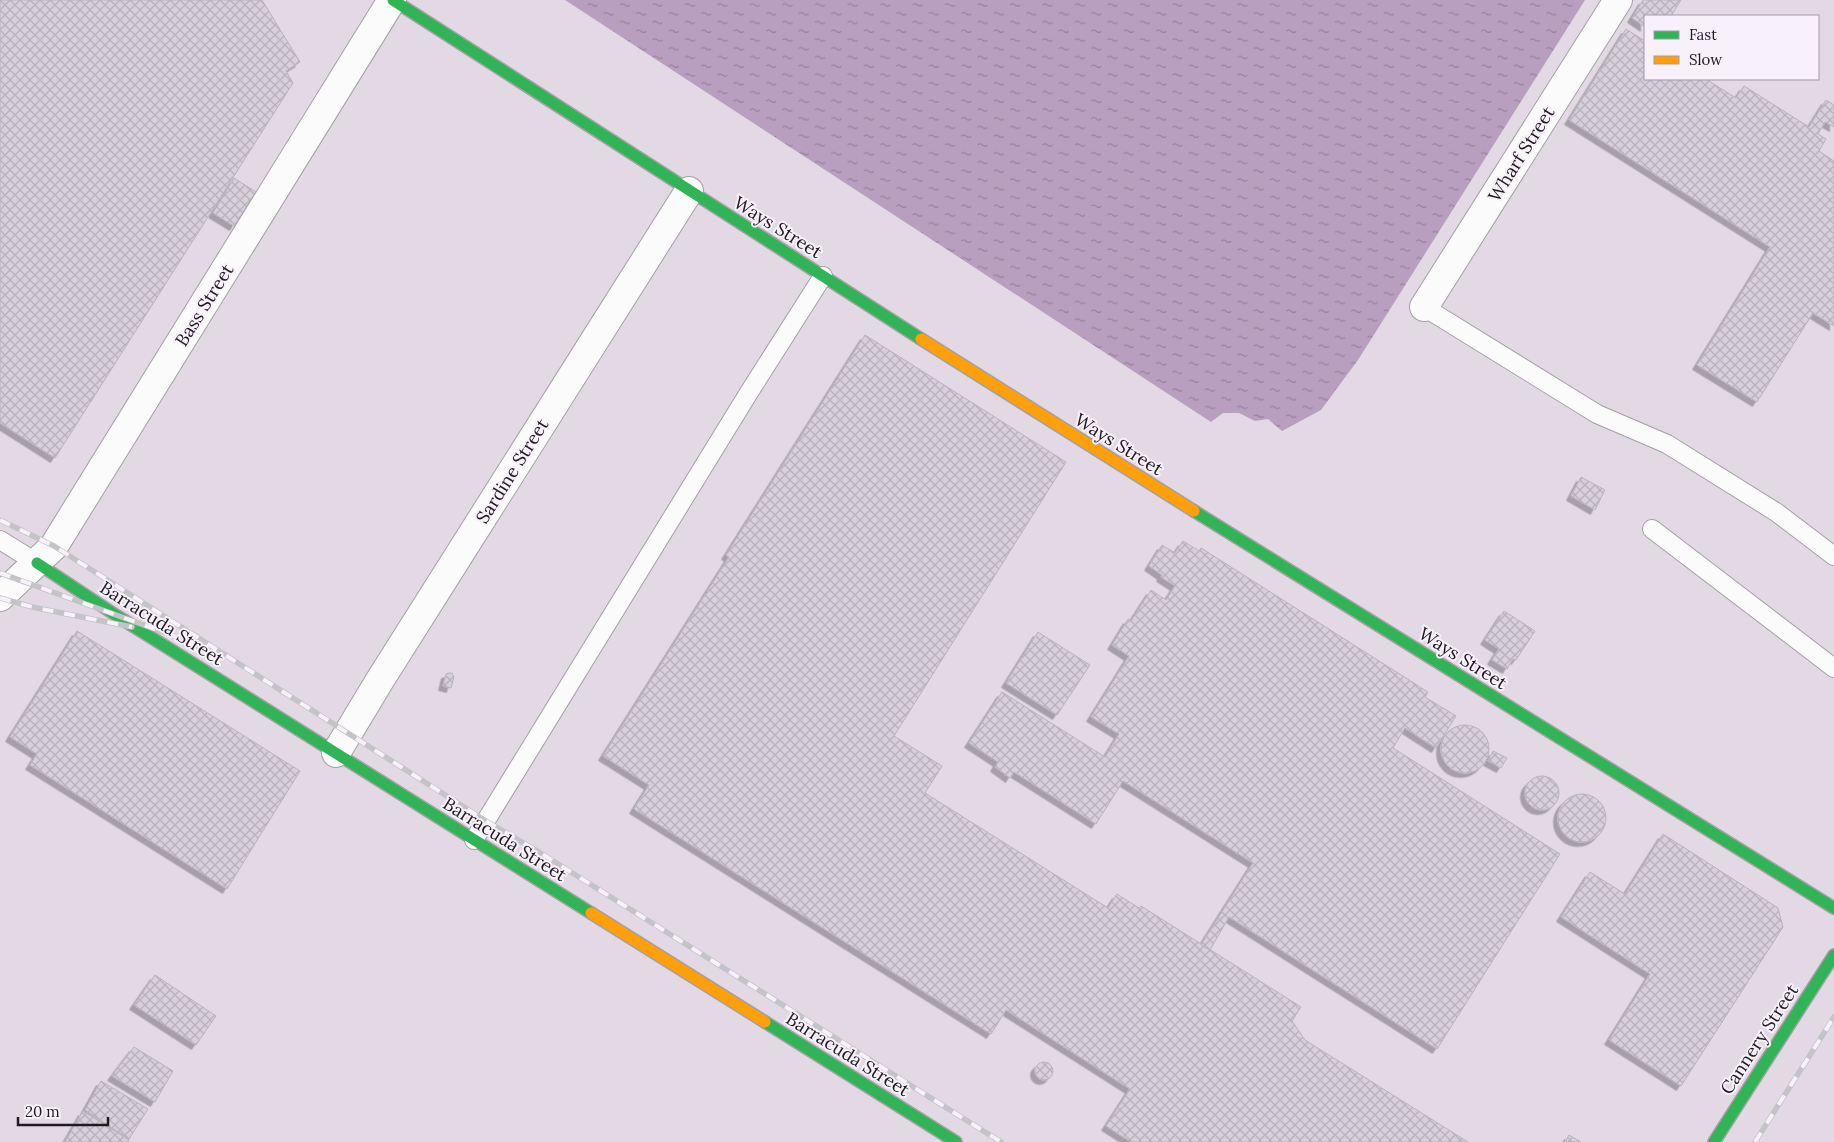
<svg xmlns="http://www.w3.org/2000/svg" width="1834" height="1142" font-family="Lora,serif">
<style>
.built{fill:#e2d9e5;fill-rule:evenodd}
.water{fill:url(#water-ripples)}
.building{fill:url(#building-cross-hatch);stroke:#b7b4b8;filter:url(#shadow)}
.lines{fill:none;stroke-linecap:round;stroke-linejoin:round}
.lane-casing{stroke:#a3a0a4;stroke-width:20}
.street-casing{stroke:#a3a0a4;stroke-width:30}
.fast-casing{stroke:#a3a0a4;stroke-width:14}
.slow-casing{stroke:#a3a0a4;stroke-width:14}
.lane{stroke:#fcfbfc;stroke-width:18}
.street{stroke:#fcfbfc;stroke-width:28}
.fast{stroke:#30b455;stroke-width:11}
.slow{stroke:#ff9f0a;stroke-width:11}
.rail-casing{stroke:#c4c3c5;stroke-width:5.5}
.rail{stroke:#f8f0fa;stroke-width:4;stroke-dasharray:11;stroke-linecap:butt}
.labels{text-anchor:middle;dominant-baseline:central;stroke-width:4;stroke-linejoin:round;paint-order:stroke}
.street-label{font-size:18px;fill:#1f1c20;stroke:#f8f0fa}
</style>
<defs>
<pattern id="water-ripples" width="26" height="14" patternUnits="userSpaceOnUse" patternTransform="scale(1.25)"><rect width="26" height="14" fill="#b89fbf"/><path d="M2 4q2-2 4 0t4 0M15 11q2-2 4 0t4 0" fill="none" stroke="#95819b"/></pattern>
<pattern id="building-cross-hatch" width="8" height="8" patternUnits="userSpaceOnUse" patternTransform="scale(1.25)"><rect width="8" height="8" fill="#d7cfda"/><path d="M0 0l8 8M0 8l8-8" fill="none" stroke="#b8b1bb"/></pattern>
<filter id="shadow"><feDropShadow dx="-4.5" dy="4.5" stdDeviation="0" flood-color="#0004"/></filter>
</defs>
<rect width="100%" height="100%" fill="#e9e5ea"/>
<!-- built -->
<path class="built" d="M0,0h1834v1142h-1834zM1645,16h173v63h-173z"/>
<!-- water -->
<polygon class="water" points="565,0 1585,0 1358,360 1321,410 1282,431 1268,419 1255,421 1239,413 1223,413 1211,422"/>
<!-- building -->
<g class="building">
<polygon points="0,0 262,0 300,62 286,71 293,83 55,458 0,423"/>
<polygon points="1643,0 1681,0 1671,16 1645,16 1645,27 1632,18"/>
<polygon points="1626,29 1645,41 1645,79 1710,79 1709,81 1736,98 1744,86 1809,127 1826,100 1834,105 1834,127 1825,122 1818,134 1826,139 1819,151 1834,161 1834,326 1813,313 1757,402 1697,365 1770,247 1569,120"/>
<polygon points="234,178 256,192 234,226 213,213"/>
<polygon points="865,335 1066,462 894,736 942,766 925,793 1108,908 1117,894 1139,908 1141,906 1301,1007 1292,1021 1305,1040 1468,1142 1131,1142 1106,1126 1130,1089 1006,1010 991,1034 634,809 649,785 603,756 729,557 726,555"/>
<polygon points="1581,477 1605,490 1595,510 1571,496"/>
<polygon points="1183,541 1199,551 1201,548 1428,692 1425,697 1456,716 1436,748 1405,728 1393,748 1560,854 1437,1049 1229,917 1210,950 1201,945 1253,863 1123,781 1096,824 1014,772 1010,778 995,767 998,762 969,743 1002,692 1105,757 1119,734 1091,717 1129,656 1112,645 1128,619 1131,621 1151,590 1166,600 1175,586 1161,577 1162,575 1149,566 1162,545 1175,553"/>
<polygon points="1504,611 1535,631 1516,660 1513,659 1507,669 1492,660 1499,649 1485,640"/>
<polygon points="77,631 300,771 227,889 30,765 37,754 10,737"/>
<polygon points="1038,632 1090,665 1057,715 1006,683"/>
<polygon points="449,673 452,673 454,677 451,688 443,686 446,674"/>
<circle cx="1465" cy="749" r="24"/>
<polygon points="1493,751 1507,758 1501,768 1488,761"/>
<circle cx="1542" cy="793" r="17"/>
<circle cx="1582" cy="818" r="24"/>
<polygon points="1663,834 1778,908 1783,927 1681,1086 1609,1040 1650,974 1561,917 1590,872 1625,894"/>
<polygon points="155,975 216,1016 196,1045 134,1005"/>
<polygon points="134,1047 173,1071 155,1102 112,1076"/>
<circle cx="1044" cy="1071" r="9"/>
<polygon points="101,1081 148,1109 129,1139 85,1110"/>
<polygon points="83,1111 129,1140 128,1142 65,1142"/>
<polygon points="1569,1135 1581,1142 1565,1142"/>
</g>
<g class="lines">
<!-- lane casing -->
<g class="lane-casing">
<g id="lane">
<polyline points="1424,307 1597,414 1667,444 1776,512 1834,556"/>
<polyline points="1652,529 1834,668"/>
<polyline points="0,540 37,563"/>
<polyline points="474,840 748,394 823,276"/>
</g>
</g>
<!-- street casing -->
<g class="street-casing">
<g id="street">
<polyline points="1424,307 1618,0"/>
<polyline points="0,597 54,546 392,0"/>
<polyline points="336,753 380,680 689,191"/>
</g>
</g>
<!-- fast casing -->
<g class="fast-casing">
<g id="fast">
<polyline points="393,0 921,339"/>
<polyline points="1194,511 1834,908"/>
<polyline points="37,563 117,616 591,913"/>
<polyline points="765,1022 956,1142"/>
<polyline points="1714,1142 1834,955"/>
</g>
</g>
<!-- slow casing -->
<g class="slow-casing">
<g id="slow">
<polyline points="921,339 1194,511"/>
<polyline points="591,913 765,1022"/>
</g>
</g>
<!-- lane -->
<use href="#lane" class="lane"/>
<!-- street -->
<use href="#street" class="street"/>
<!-- fast -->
<use href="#fast" class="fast"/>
<!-- slow -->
<use href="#slow" class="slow"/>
<!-- rail casing -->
<g class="rail-casing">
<g id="rail">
<polyline points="0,520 54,546 486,821 539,852 1001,1142"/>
<polyline points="0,573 177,637 212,653"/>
<polyline points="0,598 32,607 132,627"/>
<polyline points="1755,1142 1834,1017"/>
</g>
</g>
<!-- rail -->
<use href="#rail" class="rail"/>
</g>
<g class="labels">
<!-- street labels -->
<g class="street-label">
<text transform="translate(1521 154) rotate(-58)">Wharf Street</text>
<text transform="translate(778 227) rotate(32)">Ways Street</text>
<text transform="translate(204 305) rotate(-58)">Bass Street</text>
<text transform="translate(1119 444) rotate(32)">Ways Street</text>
<text transform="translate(512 471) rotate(-58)">Sardine Street</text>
<text transform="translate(162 623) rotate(32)">Barracuda Street</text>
<text transform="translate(1463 658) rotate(32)">Ways Street</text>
<text transform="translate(505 839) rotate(32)">Barracuda Street</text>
<text transform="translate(1759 1039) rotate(-57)">Cannery Street</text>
<text transform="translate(848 1054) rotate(32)">Barracuda Street</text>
</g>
</g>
<!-- legend -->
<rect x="1644" y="15" width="175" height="65" fill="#f8f0fa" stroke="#a19ba3"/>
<rect x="1654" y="31" width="25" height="8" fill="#30b455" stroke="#a19ba3"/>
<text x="1689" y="40" font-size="15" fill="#1f1c20">Fast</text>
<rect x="1654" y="56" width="25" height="8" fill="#ff9f0a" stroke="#a19ba3"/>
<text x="1689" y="65" font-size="15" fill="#1f1c20">Slow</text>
<!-- scale -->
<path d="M18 1117v8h90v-8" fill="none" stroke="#1f1c20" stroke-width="2.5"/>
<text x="25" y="1117" font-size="15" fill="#1f1c20" stroke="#f8f0fa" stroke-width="4" paint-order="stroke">20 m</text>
</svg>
